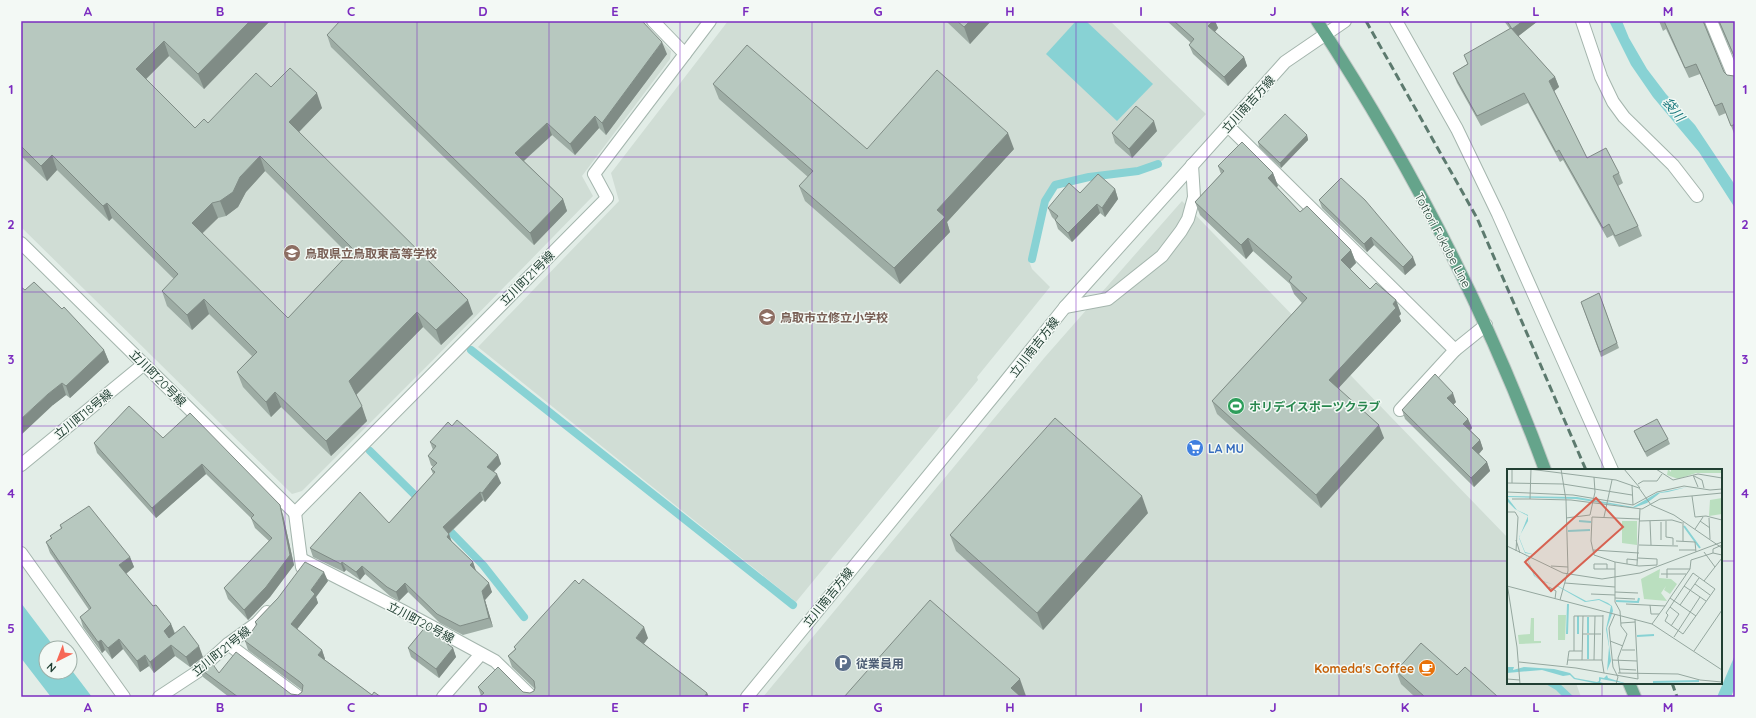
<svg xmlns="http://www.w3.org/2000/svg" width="1756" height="718" font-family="Quicksand,'Noto Sans JP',sans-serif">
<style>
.built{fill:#d0ddd5}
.water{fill:#88d2d4}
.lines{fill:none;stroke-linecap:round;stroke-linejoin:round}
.stream{stroke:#88d2d4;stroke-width:8}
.service-casing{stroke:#a4b5ad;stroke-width:14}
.minor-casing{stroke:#a4b5ad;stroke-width:14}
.tertiary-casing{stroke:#a4b5ad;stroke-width:14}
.primary-casing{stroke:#c1c9c6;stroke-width:14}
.service{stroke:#fff;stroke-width:12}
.minor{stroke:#fff;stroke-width:12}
.tertiary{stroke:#fff;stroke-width:12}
.primary{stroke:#65a48b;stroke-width:12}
.rail{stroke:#5c7a6e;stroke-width:3;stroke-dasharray:8 4;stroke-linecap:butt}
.wall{fill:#9daca4;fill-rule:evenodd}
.shaded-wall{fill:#808c86}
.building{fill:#b7c8bf;stroke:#808c86;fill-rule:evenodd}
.grid{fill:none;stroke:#7b2cbf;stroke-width:1;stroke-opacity:0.55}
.labels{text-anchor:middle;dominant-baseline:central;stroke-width:3;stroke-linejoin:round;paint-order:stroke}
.street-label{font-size:12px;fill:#213f33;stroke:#f3f9f5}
.education-label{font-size:12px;font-weight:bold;fill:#785e54;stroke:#f3f9f5;text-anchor:start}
.leisure-label{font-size:12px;font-weight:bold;fill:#27864d;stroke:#f3f9f5;text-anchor:start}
.shop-label{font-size:12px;font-weight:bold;fill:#366cbe;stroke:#f3f9f5;text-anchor:start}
.service-label{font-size:12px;font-weight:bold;fill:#4e5e75;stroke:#f3f9f5;text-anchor:start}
.food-label{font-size:12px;font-weight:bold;fill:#c56008;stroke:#f3f9f5;text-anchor:end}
.water-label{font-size:13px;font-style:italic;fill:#19797d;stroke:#f3f9f5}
.inset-river{fill:none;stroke:#88d2d4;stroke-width:2}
.inset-road{fill:none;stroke:#95a79f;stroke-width:1}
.view{fill:#d76251;fill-opacity:0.15;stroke:#d76251;stroke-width:2}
.inset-edge{fill:none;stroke:#213f33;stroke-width:2}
.neatline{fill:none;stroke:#7b2cbf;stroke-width:1.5}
.grid-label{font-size:13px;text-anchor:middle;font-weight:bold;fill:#7b2cbf}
</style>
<rect width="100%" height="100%" fill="#e2ede7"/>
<!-- built -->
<g class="built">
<polygon points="21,21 640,21 671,51 670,59 582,176 593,196 433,360 302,491 292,494 21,227"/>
<polygon points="728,21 1110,21 1206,114 1162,161 1139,169 1088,174 1053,182 1043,200 1039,213 1029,261 1032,269 1050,287 977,377 978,380 796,602 478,347 619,201 611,173"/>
<polygon points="1182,201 1508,538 1508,683 1576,683 1581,697 763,697 1045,357"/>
</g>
<!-- water -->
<g class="water">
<polygon points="1076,21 1086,21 1153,84 1117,121 1046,54"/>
<polygon points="1609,21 1622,21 1629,38 1647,69 1666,94 1695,125 1735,185 1735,208 1699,152 1653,97 1631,65"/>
<polygon points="21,603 55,648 46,648 46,672 70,672 70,668 92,697 51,697 21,658"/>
<polygon points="1735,655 1735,687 1731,697 1717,697"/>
<polygon points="1544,683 1559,683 1574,697 1563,697 1556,690"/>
</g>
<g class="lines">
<!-- stream -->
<g class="stream">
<polyline points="1032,259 1045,201 1055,185 1089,177 1138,171 1158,164"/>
<polyline points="471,350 793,605"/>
<polyline points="370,451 422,502"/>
<polyline points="444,525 483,565 524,617"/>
</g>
<!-- service casing -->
<g class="service-casing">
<g id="service">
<polyline points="1396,21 1457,129 1498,214 1612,470"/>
<polyline points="1582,21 1601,77 1613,102 1624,117 1673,165 1697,196"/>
<polyline points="1400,410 1455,350"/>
<polyline points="443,697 481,654"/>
</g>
</g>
<!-- minor casing -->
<g class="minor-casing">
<g id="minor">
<polyline points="653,21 685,54"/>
<polyline points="1711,21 1735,79"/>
<polyline points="1228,126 1455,350 1486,325"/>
<polyline points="21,243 295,513"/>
<polyline points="1065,307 1108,299 1162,256 1181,231 1188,219 1194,197 1192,165"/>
<polyline points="295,513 607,198 594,174 710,21"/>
<polyline points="295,513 302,567"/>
<polyline points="21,553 124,697"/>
<polyline points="301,559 401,610 495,661 532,697"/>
<polyline points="228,644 299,697"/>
<polyline points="159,697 197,672 228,644 257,623 267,612"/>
</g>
</g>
<!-- tertiary casing -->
<g class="tertiary-casing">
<g id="tertiary">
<polyline points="21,465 144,364"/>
<polyline points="747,697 1001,387 1065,307 1285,62 1345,21"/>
</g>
</g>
<!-- primary casing -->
<g class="primary-casing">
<g id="primary">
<path d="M1317,21c92,141 170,291 228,449"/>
<polyline points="1629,683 1635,697"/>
</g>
</g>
<!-- service -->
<use href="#service" class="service"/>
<!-- minor -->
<use href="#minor" class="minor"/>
<!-- tertiary -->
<use href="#tertiary" class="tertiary"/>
<!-- primary -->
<use href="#primary" class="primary"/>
<!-- rail -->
<g class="rail">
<polyline points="1366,21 1477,218 1586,470"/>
<polyline points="1672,683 1677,697"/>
</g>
</g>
<!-- wall -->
<g class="wall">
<path d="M21,21h249l-66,68 -35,-33 -23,23 49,49 13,-5 63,-36 51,21 -23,24 174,182 -32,31 -18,-18 -67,68 11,26 -36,35 -50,-49 -10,10 -28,-30 -6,-15 15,-16 -43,-42 -17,16 -25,-24 -5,-15 12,-12 -62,-61 -3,3 -52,-51 -10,11 -26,-25zM265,171l83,83 -60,64 -86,-84 16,-16 8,-2 12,-9 8,-15z"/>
<polygon points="946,21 991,21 970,44"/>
<polygon points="1167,21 1215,21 1218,28 1215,32 1244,57 1247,66 1228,86 1193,54 1189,45 1191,43"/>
<polygon points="1504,21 1538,21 1518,36 1555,77 1559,87 1554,91 1587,158 1619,173 1623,183 1618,186 1638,226 1642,236 1619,247 1613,235 1607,238 1563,160 1560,162 1528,103 1481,126 1457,83 1453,73 1467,64 1510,29"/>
<polygon points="1659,21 1704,21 1724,72 1727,75 1734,76 1735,75 1735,136 1726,113 1719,116 1700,74 1689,78 1666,29 1663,31"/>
<polygon points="1718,21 1735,21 1735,60"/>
<polygon points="327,35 667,54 606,135 599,128 575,155 552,135 524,161 563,199 567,211 534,245 331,47"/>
<polygon points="713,84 867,149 1014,149 947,222 950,232 900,284 805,201 799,186 808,177 719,99"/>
<polygon points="1157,131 1132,158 1115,143 1112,133"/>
<polygon points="1307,135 1308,140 1281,168 1259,147 1258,142"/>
<polygon points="1218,166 1273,173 1278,186 1276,187 1300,212 1351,250 1356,263 1350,269 1370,289 1396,300 1401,314 1399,316 1401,321 1338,388 1384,438 1321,508 1217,414 1212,401 1302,303 1294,294 1290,284 1253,251 1246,259 1200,215 1195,202 1221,174"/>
<polygon points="1115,189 1118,199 1105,217 1100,213 1072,242 1058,229 1055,220 1052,217 1048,208 1080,193"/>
<polygon points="1319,200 1416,265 1405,275 1374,245 1367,252 1322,208"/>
<polygon points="25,290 104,350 109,362 70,398 66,395 53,405"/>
<polygon points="1599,293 1619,348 1601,357 1581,302"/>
<polygon points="1456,402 1453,405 1468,419 1472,428 1470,430 1480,440 1483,449 1479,454 1487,462 1490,471 1474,487 1405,419 1402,410"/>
<polygon points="452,426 498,455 501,464 494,472 501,483 485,502 483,500 449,534 452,542 473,562 476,571 492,592 485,600 493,627 463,635 440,623 408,592 399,601 390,596 365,574 360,580 346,570 344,572 313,557 310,548 389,523 433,474 431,469 433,467 431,465 428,456 433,450 430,442"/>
<polygon points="1634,431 1668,439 1670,444 1647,457 1636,436"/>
<polygon points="163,438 283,515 294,565 270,597 248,620 228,599 224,588 269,541 255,528 251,518 206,474 156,518 97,453 94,443"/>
<polygon points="1148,513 1043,630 956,551 950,535"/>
<polygon points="60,525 130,557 134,567 126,574 153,606 171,624 175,633 203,657 190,667 175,656 154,673 149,666 140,672 123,649 112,659 105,650 102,653 83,627 80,617 89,610 50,553 46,542 51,538 50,536 61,529"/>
<polygon points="328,581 316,597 318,603 297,629 322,650 325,659 325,660 372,695 381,697 229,697 203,677 199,668 291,694 298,695 302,692 302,690 248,650 245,641 256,626 255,622 278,598"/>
<polygon points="427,625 439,632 442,640 453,648 456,657 439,678 411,657 408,648"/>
<polygon points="648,638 644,644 707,693 709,697 479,697 481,696 478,687 523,692 530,693 534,691 535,689 512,667 508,656 515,649 514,647"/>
<polygon points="1396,671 1457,675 1498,697 1415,697 1401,684"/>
</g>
<!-- shaded-wall -->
<g class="shaded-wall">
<polygon points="250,21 270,21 204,89 198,74"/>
<polygon points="970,21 991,21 970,44 964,27"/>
<polygon points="1213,21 1215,21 1218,28 1212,35 1208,26"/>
<polygon points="1523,21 1538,21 1516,38 1512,29"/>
<polygon points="164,41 169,56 141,84 136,69"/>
<polygon points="662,42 667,54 606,135 602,123"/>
<polygon points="1244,57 1247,66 1228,86 1224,77"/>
<polygon points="1555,77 1559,87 1553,92 1549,81"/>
<polygon points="317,93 322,108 294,137 289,122"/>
<polygon points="595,116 599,128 575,155 570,144"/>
<polygon points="1154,121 1157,131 1132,158 1129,149"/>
<polygon points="547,123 552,135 520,164 515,153"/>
<polygon points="1008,133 1014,149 947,222 950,232 900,284 894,268 937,210"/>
<polygon points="1307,135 1308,140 1281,168 1280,163"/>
<polygon points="52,155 57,170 47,181 41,166"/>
<polygon points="260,156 265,171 246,192 238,207 226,216 220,201 240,177"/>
<polygon points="1273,173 1278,186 1272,191 1268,178"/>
<polygon points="1115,189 1118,199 1105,217 1102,208"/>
<polygon points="563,199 567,211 534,245 530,233"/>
<polygon points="107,203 112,218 109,221 103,206"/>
<polygon points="212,203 218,218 197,238 192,223"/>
<polygon points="1097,204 1100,213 1072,242 1068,233"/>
<polygon points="1371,237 1374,245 1367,252 1364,244"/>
<polygon points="1248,238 1253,251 1246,259 1241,245"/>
<polygon points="1351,250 1356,263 1346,273 1341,260"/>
<polygon points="1413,257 1416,265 1405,275 1403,267"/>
<polygon points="204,299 209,314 192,330 187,315"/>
<polygon points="468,300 473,314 441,345 436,330"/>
<polygon points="1396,300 1401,314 1399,316 1401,321 1334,393 1329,380 1393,304"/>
<polygon points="417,312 423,327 355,396 349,381"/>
<polygon points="104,350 109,362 70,398 66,386"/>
<polygon points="62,383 66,395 53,405 21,435 21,419 48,394"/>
<polygon points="275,392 281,407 271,417 266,402"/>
<polygon points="1453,393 1456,402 1450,408 1447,398"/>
<polygon points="362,406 367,421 331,456 326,441"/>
<polygon points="1468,419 1472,428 1467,434 1463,424"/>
<polygon points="1379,425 1384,438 1321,508 1316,495"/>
<polygon points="1480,440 1483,449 1476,457 1472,448"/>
<polygon points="498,455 501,464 490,475 487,467"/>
<polygon points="1487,462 1490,471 1474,487 1471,478"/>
<polygon points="202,464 206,474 156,518 152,508"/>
<polygon points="497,474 501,483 485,502 482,493"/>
<polygon points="480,492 483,500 446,536 443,527"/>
<polygon points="1142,496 1148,513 1043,630 1037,613"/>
<polygon points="280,505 283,515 294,565 270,597 248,620 244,610 266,587"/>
<polygon points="449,534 452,543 447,537"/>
<polygon points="130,557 134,567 123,576 119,565"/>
<polygon points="342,562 346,570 344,572 341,564"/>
<polygon points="473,562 476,571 473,574 470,565"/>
<polygon points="362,566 365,574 360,580 356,572"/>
<polygon points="324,572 328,581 316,597 318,603 294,633 291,624 311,590"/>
<polygon points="405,583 408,592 399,601 396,592"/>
<polygon points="489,583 492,592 485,600 493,627 489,618 482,591"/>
<polygon points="171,624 175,635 168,642 164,631"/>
<polygon points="644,627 648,638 640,648 636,638"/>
<polygon points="119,639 123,649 112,659 108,648"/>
<polygon points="101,640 105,650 102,653 98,642"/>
<polygon points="171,645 175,656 154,673 150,662"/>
<polygon points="199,646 203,657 190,667 186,657"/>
<polygon points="453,648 456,657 439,678 436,669"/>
<polygon points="322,650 325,659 321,664 318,655"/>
<polygon points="145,655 149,666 140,672 137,661"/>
<polygon points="1020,679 1026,696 1024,697 1014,697 1011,688"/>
<polygon points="707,693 709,697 704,697"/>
</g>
<!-- building -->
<g class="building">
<path d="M21,21h229l-52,53 -34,-33 -28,28 59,59 9,-9 4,4 48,-50 15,14 19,-19 27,25 -28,29 179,178 -32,30 -19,-18 -68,69 13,25 -36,35 -51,-49 -9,10 -29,-30 20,-20 -53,-53 -17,16 -25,-24 16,-17 -71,-71 -4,3 -51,-51 -11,11 -20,-20zM260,156l93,93 -65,69 -96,-95 20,-20 8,-2 13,-9 7,-15z"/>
<polygon points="340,21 642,21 662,42 602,123 595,116 570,144 547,123 515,153 563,199 530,233 327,35"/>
<polygon points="957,21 970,21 964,27"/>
<polygon points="1174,21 1213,21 1208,26 1244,57 1224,77 1189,45 1194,39"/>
<polygon points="1507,21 1523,21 1512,29"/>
<polygon points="1664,21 1703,21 1724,72 1727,75 1734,76 1735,75 1735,124 1731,126 1722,103 1715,106 1696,64 1685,68"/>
<polygon points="1719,21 1735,21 1735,58"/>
<polygon points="1511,28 1555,77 1549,81 1587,158 1606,148 1619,173 1613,176 1638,226 1615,236 1609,224 1603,228 1559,150 1556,152 1524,93 1477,116 1453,73 1468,64 1464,55"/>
<polygon points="747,45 867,149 937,70 1008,133 937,210 945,217 894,268 799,186 813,171 713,84"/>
<polygon points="1136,106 1154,121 1129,149 1112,133"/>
<polygon points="1285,114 1307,135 1280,163 1258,142"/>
<polygon points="1242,142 1273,173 1268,178 1300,212 1307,206 1351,250 1341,260 1370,289 1376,283 1396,300 1393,304 1396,308 1329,380 1379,425 1316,495 1212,401 1307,298 1289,281 1292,277 1248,238 1241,245 1195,202 1224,171 1218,166"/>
<polygon points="1098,174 1115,189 1102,208 1097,204 1068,233 1055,220 1058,216 1048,208 1069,183 1080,193"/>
<polygon points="1341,178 1365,200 1413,257 1403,267 1371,237 1364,244 1319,200"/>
<polygon points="34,282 62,309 64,307 104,350 66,386 62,383 48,394 21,419 21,287 25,290"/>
<polygon points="1599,293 1617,343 1600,352 1581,302"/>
<polygon points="1435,374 1453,393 1447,398 1468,419 1463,424 1480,440 1472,448 1487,462 1471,478 1402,410"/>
<polygon points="129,406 163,438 190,413 280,505 290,555 266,587 244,610 224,588 272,538 251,518 254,515 202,464 152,508 94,443"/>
<polygon points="1055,418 1142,496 1037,613 950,535"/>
<polygon points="1657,419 1668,439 1645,452 1634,431"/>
<polygon points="457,420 498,455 487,467 497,474 482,493 480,492 443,527 449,534 447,537 473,562 470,565 489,583 482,591 489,618 460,626 437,614 405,583 396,592 387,587 362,566 356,572 342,562 341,564 310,548 360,492 389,523 435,472 431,469 437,463 428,456 436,446 430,442 448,422 452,426"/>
<polygon points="89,506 130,557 119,565 153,606 156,605 171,624 164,631 169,638 184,626 199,646 186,657 171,645 150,662 145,655 137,661 119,639 108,648 101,640 98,642 80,617 91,608 46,542 52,538 50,536 62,528 60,525"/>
<polygon points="305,562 324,572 311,590 315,594 291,624 322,650 318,655 372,695 374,692 381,697 238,697 199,668 209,659 219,673 236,652 291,694 298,695 302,692 303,685 300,682 245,641 257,624 255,622 278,598"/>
<polygon points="583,579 644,627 636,638 707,693 704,697 479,697 484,693 478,687 498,667 523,692 530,693 534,691 535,688 534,681 508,656 516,649 514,647 575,580 579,584"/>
<polygon points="930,600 1020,679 1011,688 1021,697 844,697"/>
<polygon points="427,625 439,632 433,633 453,648 436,669 408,648"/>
<polygon points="1421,643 1457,675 1465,667 1498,697 1425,697 1396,671"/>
</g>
<!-- grid -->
<path class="grid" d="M154,21v676M285,21v676M417,21v676M549,21v676M680,21v676M812,21v676M944,21v676M1076,21v676M1207,21v676M1339,21v676M1471,21v676M1602,21v449M21,157h1714M21,292h1714M21,426h1714M21,561h1487M1721,561h14M1602,683v14"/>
<!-- icons -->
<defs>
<g id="school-disc" transform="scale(0.9)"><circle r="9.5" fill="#8d6e63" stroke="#f3f9f5"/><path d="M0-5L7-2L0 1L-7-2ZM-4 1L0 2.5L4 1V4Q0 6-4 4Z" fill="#fff"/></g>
<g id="stadium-disc" transform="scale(0.9)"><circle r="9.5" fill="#2e9e5b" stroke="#f3f9f5"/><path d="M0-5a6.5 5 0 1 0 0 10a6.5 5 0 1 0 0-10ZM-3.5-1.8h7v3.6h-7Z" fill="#fff"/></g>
<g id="supermarket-disc" transform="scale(0.9)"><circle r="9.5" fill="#3f7fe0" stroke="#f3f9f5"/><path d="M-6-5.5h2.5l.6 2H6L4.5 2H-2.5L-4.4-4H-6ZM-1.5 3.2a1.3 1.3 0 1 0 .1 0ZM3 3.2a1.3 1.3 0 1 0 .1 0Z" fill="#fff"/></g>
<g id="parking-disc" transform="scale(0.9)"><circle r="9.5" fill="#5c6f8a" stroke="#f3f9f5"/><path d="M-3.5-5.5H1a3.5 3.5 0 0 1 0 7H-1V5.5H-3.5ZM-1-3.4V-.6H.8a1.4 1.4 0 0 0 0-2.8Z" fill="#fff"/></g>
<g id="cafe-disc" transform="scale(0.9)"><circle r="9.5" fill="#e8710a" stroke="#f3f9f5"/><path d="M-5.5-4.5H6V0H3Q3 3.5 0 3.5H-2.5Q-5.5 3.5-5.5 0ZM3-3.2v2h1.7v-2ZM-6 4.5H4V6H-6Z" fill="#fff"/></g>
</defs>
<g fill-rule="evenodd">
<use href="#school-disc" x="292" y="253"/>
<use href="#school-disc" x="767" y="317"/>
<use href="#stadium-disc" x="1236" y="406"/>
<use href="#supermarket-disc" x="1195" y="448"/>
<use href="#parking-disc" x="843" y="663"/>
<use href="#cafe-disc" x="1427" y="668"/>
</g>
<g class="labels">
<!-- street labels -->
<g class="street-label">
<text transform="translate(1248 104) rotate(-48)">立川南吉方線</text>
<text transform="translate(1443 240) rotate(62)">Tottori Fukube Line</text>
<text transform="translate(527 278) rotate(-45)">立川町21号線</text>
<text transform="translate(1034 347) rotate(-52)">立川南吉方線</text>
<text transform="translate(158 378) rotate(45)">立川町20号線</text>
<text transform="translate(83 414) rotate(-39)">立川町18号線</text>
<text transform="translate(828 597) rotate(-51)">立川南吉方線</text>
<text transform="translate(421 622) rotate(28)">立川町20号線</text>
<text transform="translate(221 651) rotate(-39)">立川町21号線</text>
</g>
<!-- education labels -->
<g class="education-label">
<text x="305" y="253">鳥取県立鳥取東高等学校</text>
<text x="780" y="317">鳥取市立修立小学校</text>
</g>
<!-- leisure labels -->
<g class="leisure-label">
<text x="1249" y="406">ホリデイスポーツクラブ</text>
</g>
<!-- shop labels -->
<g class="shop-label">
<text x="1208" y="448">LA MU</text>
</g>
<!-- service labels -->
<g class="service-label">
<text x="856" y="663">従業員用</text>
</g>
<!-- food labels -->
<g class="food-label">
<text x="1414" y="668">Komeda's Coffee</text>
</g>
<!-- water labels -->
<g class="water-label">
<text transform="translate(1674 109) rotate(51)">袋川</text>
</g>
</g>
<!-- overview -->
<g transform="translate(1507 469)">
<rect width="215" height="215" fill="#e2ede7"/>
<path d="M161,0l3,3v-3h51v4h-26l-18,6 -11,-4zM215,29v16l-13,2 1,-16zM115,52h15v24l-15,-2zM153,100l-1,9 12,1 6,5 -7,10 -6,-4 2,-4 -5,7 6,8 -23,-2 -3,-20zM51,146h8l-1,25h-7zM24,149h3v23h7v2l-22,1 -1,-9 12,-1z" fill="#badfbf"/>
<path d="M180,18l-19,5 -8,1 -13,10 -14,5 -57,-9 -69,-2 10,13 11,5v6l-9,16 6,15 11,3 -11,-2 10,23 5,4 18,6 28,15 13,-2 9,4 4,3 1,5 -6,17 4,33 -4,10 2,-24 -3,-18 5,-23 -12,-6 -14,2 -30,-17 -14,-4 -7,-5 -15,-38 9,-22 -13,-7 -8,-8v-5l70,1 56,10 24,-14zM0,198h7l-1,3 11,-3 30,2 16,4 5,5 22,4 2,-1v-4l-25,-5 30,6 3,-3 1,3 20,6 -27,-5 -1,3 6,2h-7l-25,-5 -4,-4 -7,1 -21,-6 -35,3z" fill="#88d2d4"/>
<path class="inset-river" d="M72,52l12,1M177,57l16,22M61,62l22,-1M109,132l22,1 1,-4M81,148v16M60,165l1,-30M71,165v-18M130,167l17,-1M81,190v-24M146,213l46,-1"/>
<path class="inset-road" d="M22,0l87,11 23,8 12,17 23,10 48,33M24,0l-1,30 41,1 71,9 18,-10 62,-6M117,0l16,19M149,0l17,11 25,-6 24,4M186,6l5,12M187,7l8,4 2,8M0,14l56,1 69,11M5,14v-14M131,15l5,-3h14l5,-7M125,16l1,20M0,23l66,3 60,10 24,-13 27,-6 26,4 12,-1M185,27l3,21 11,-1 16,4M5,30h18M0,43h8l3,5 -2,34M83,46l5,-23 -1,-15M85,48l-1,24 3,14 21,7v40l5,9 1,15 6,8 -9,24 2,15M85,48l47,2M97,48l8,-37M59,49l24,-3M202,49l1,21M132,52l33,-1 10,3M143,52l1,24M159,52v16l7,1v7M193,52l10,7M176,53v19M188,60l8,-12M9,71l4,13M154,71v-18M169,72l19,1 1,10M132,76l39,1M0,77l56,27 39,6 38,-6 82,-31M86,81l46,3M172,81h17M197,83l11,15M206,84v-4l9,-4M108,93l24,4 18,-1v-6l-19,-1M120,95v-5l11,1M130,96l3,-56M44,97l17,1M100,100v-5h-13v5h21M186,104l22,16 -32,45 -18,-13 3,-6 -2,-2zM154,105h25M160,109v-9h23M197,112l18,-23M0,114l10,64 3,37M58,114l50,4M188,115l15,11M0,117l145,38 70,46M177,117l22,15M42,118l7,4 -1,8M108,123l23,1M84,125l24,1M108,129l20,1M163,129l20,-29 1,-9 22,-7 9,2M53,131l8,-29 -2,-71 -5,-31M119,135l39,2 -13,18M143,136l1,9h8M173,136l19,-27M158,137l5,-8 26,18M163,138l9,7 -8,12M108,145l-6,14 4,39 5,10 -2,7M96,146l-1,45 2,13M114,154l14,-1M76,165h18M167,168l26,-40M103,172l13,5M115,181h13M67,182v-35h9M187,182l28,-41M61,191h34M75,191l1,-44h20M87,191l1,-44M105,191l25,1M12,193l57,6 62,11 -3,-60M60,196l2,-14h13M112,200l17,1M111,204l60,1 22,6 22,2M0,210l13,1"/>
<path class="view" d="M89,29l27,29 -72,64 -26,-29z"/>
<rect width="215" height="215" class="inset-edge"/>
</g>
<!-- border -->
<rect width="1756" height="718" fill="none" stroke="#f3f9f5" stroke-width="44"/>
<!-- north arrow -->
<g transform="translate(58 660) rotate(222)"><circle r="19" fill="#f3f9f5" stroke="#9fafa7"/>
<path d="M0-3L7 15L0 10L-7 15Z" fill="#f76856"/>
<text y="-6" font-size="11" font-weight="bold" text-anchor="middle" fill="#213f33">N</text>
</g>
<rect x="22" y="22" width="1712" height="674" class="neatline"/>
<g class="grid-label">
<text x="88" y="16">A</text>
<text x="220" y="16">B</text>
<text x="351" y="16">C</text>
<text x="483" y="16">D</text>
<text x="615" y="16">E</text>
<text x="746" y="16">F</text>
<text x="878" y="16">G</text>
<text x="1010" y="16">H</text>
<text x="1141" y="16">I</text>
<text x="1273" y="16">J</text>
<text x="1405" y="16">K</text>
<text x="1536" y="16">L</text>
<text x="1668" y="16">M</text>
<text x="11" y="94">1</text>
<text x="1745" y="94">1</text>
<text x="11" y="229">2</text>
<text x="1745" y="229">2</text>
<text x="11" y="364">3</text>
<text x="1745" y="364">3</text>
<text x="11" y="498">4</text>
<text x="1745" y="498">4</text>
<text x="11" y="633">5</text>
<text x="1745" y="633">5</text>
<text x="88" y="712">A</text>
<text x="220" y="712">B</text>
<text x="351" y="712">C</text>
<text x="483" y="712">D</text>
<text x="615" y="712">E</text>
<text x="746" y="712">F</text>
<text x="878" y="712">G</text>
<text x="1010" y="712">H</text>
<text x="1141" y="712">I</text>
<text x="1273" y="712">J</text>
<text x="1405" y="712">K</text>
<text x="1536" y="712">L</text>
<text x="1668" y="712">M</text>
</g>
</svg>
